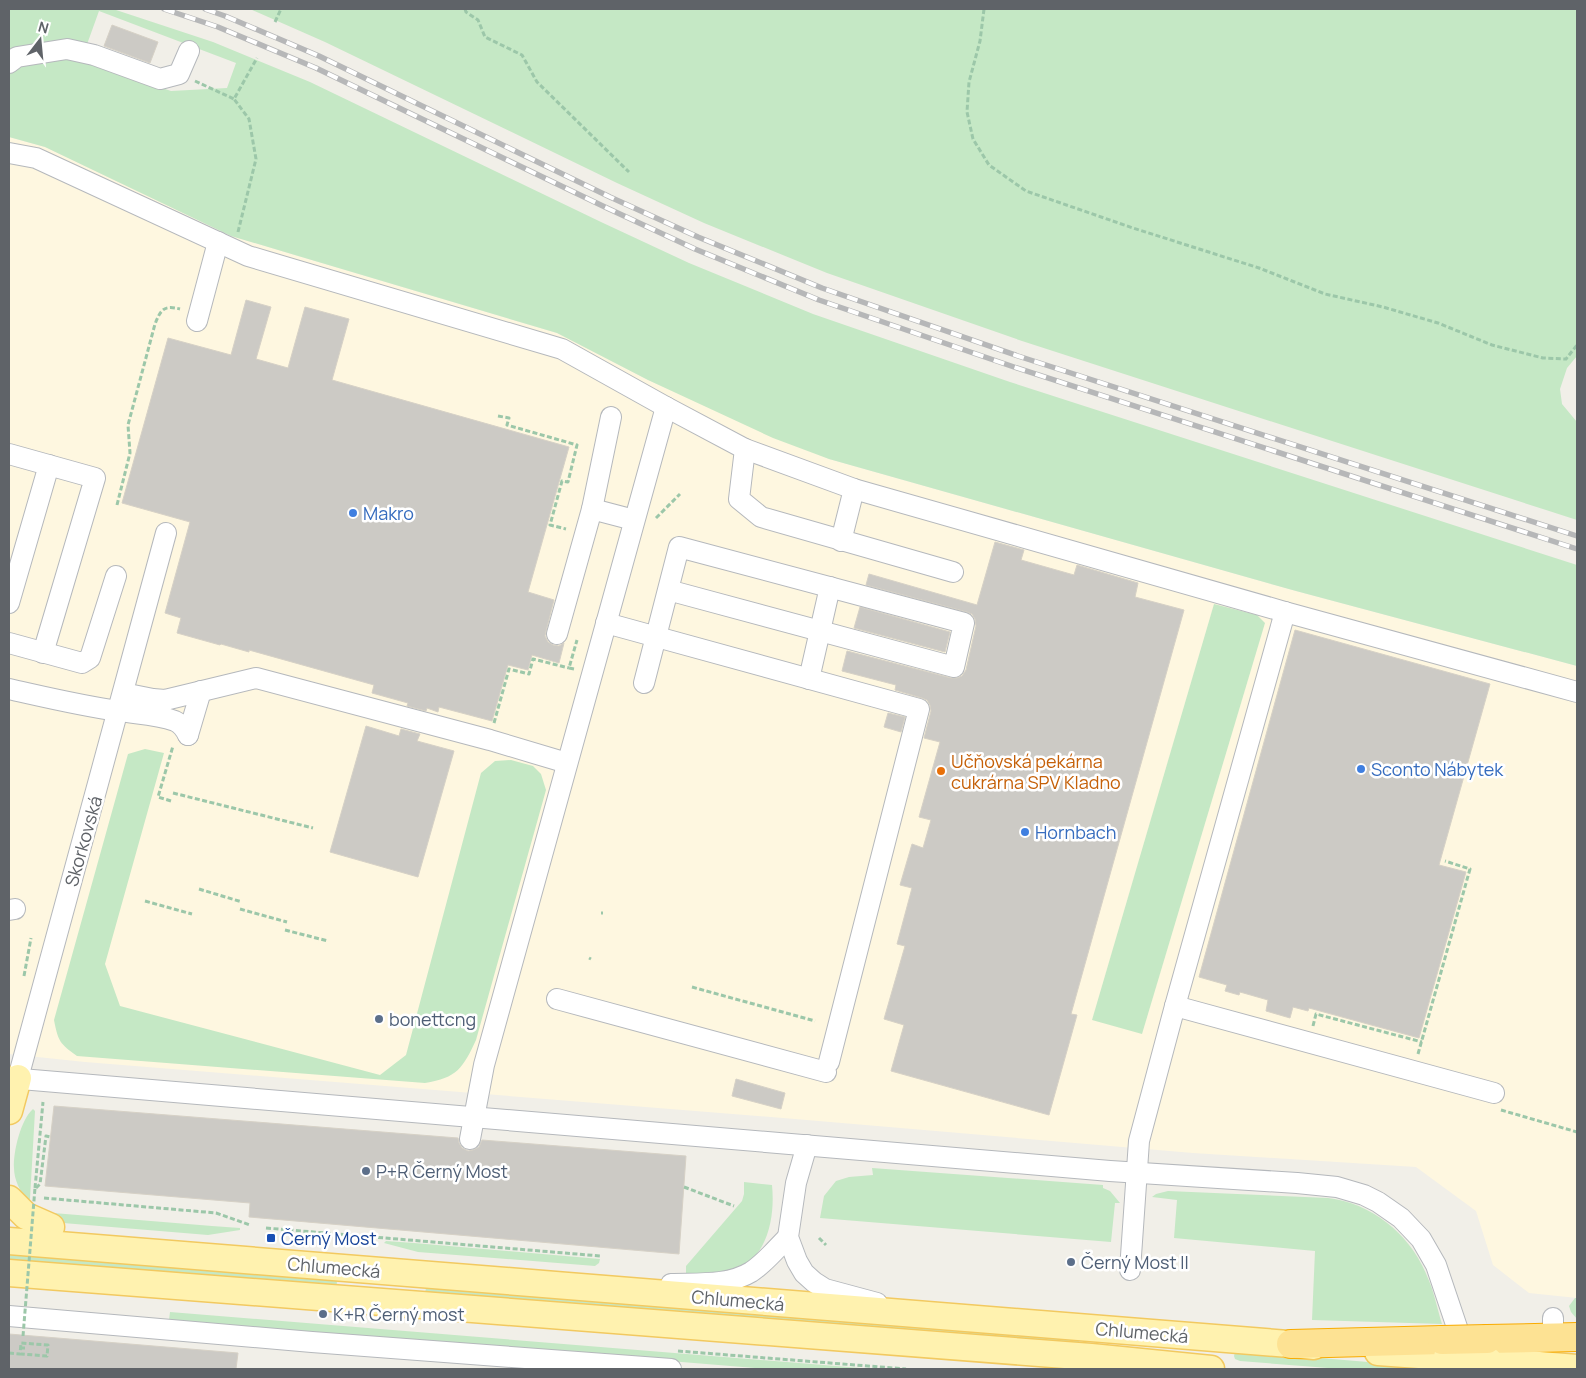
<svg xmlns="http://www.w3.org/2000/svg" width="1586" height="1378" font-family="Manrope,sans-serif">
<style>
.commercial{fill:#fef7e0}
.green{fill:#c5e8c5;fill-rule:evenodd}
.building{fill:#cccac5;stroke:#d6d1c6}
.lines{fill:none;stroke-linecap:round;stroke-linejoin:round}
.minor-casing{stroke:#b5b8bc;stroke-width:22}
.major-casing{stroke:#f2c960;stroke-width:29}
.highway-casing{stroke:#f9ab00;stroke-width:30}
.path{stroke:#9cc7a9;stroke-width:3;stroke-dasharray:5 2.5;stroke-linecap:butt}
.minor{stroke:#fff;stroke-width:20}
.major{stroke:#fff2af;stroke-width:26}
.highway{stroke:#fde293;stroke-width:28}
.rail-casing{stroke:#b6b7b8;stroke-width:5.5}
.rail{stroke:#fff;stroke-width:4;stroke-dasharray:11;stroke-linecap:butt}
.major-bridge-casing{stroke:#f2c960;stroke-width:29;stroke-linecap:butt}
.highway-bridge-casing{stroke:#f9ab00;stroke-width:30;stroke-linecap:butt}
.path-bridge{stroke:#9cc7a9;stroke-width:3;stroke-dasharray:5 2.5;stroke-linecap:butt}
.major-bridge{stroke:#fff2af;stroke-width:26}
.highway-bridge{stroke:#fde293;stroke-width:28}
.shop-dot{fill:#3f7fe0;stroke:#fff;stroke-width:2}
.food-dot{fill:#e8710a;stroke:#fff;stroke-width:2}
.service-dot{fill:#5c6f8a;stroke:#fff;stroke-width:2}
.transit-dot{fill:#1a4fb4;stroke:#fff;stroke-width:2}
.labels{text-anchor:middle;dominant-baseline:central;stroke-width:5;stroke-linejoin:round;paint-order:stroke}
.shop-label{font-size:18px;fill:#366cbe;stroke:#fff;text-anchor:start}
.food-label{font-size:18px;fill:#c56008;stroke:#fff;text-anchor:start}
.street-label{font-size:18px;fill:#5f6368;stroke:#fff}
.service-label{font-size:18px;fill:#4e5e75;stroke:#fff;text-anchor:start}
.transit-label{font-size:18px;fill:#164399;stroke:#fff;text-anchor:start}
</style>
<rect width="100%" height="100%" fill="#f1efe8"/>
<!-- commercial -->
<polygon class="commercial" points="9,137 45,147 231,236 557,333 648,380 829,459 1296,591 1577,666 1577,1298 1529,1293 1493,1265 1476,1211 1416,1167 1193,1153 795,1119 85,1062 9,1054"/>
<!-- green -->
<g class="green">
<path d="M9,9h104l100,33 97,40 291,140 88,41 124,51 197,68 567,183v101l-281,-75 -467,-132 -56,-21 -125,-58 -91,-47 -326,-97 -186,-89 -36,-10zM99,11l137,52 -9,25 -56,3 -90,-30z"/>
<polygon points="250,9 1577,9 1577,356 1567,368 1560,389 1562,404 1577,422 1577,520 1022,341 827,273 704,223 617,183 325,42"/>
<polygon points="1214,604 1257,615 1265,623 1142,1034 1092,1020"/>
<path d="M145,749l19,4 -59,211 15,42 260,69 26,-20 75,-282 14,-12 16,-1 22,6 8,8 5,16 -70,250c-13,28 -19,38 -51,43l-348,-27c-17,-12 -19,-15 -23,-36l74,-266z"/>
<path d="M33,1109l2,2 -5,88h-2c-8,-6 -14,-20 -14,-31 -1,-16 7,-49 19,-59z"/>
<polygon points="872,1168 1103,1185 1103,1188 1110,1191 1120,1203 1115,1203 1111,1242 820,1218 824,1196 836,1181 849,1177 873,1175"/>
<path d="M744,1182l28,3c3,30 -3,68 -32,83 -15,7 -38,6 -54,5v-7l56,-65 2,-7z"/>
<path d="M1168,1191l160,7c44,5 83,37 99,78 7,15 10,32 15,48l-130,-4 3,-69 -141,-13 3,-38 -25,-3 4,-3z"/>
<polygon points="41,1212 212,1226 240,1228 240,1230 208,1235 51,1222"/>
<polygon points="386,1241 414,1243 600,1259 599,1263 595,1266 418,1252 384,1243"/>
<polygon points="9,1252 336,1280 337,1283 336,1286 9,1262"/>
<polygon points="426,1288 1078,1339 1080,1344 425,1293"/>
<polygon points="1575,1298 1577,1298 1577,1319 1571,1312 1569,1306"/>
<polygon points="170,1312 873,1369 767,1369 169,1320"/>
<polygon points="1239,1351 1451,1369 1341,1369 1240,1361 1235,1359 1234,1356 1235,1352"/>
</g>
<!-- building -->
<g class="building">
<polygon points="112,25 158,42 150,63 104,46"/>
<polygon points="246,300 271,307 256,359 288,368 305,307 349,319 332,380 569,447 528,592 554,600 546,631 545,636 548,642 553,645 559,646 564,643 559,663 532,655 528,670 508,665 492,721 439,707 438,712 427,708 426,711 407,706 408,703 372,693 374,685 249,650 249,652 221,644 220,645 177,633 181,618 165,613 190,522 122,503 168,338 231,355"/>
<polygon points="995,542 1024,550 1021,560 1074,575 1077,565 1138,583 1135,597 1184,610 1071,1014 1077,1015 1049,1115 891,1071 904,1025 884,1019 905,946 897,944 912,888 900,885 912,844 923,848 931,820 919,817 940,742 924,738 931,711 930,705 927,700 922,698 895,690 896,685 842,671 847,651 951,678 957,678 962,676 966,670 976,626 975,619 972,614 967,612 866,585 869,574 977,605"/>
<polygon points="860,607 950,632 945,652 854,628"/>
<polygon points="1295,630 1490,684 1439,865 1466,872 1419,1038 1309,1008 1308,1011 1293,1007 1290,1018 1266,1011 1268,1000 1240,992 1239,995 1225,991 1227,985 1199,977"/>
<polygon points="888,713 905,717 901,732 884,727"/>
<polygon points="366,726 399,736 401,729 420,734 417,741 454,751 418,877 330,852"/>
<polygon points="736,1079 785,1093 781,1109 732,1096"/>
<polygon points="54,1106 458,1138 459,1143 462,1148 468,1151 473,1150 479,1147 482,1140 686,1156 679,1254 249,1217 250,1203 45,1186"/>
<polygon points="9,1334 238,1353 236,1369 9,1369"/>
</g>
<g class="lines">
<!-- minor casing -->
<g class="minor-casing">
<g id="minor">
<polyline points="9,63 17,57 67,49 94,55 160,79 179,74 189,51"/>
<polyline points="9,153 36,158 248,256 562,349 666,407 745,449 854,489 1285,612 1577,692"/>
<polyline points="197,321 218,242"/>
<polyline points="745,449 739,499 761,517 953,572"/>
<polyline points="9,454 95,478 43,653"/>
<polyline points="592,509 634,520"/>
<polyline points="841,541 854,489"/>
<polyline points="9,603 49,465"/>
<polyline points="606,623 919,709 829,1062"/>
<polyline points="557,634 592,509 611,417"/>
<polyline points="9,643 82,663 90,658 116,576"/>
<polyline points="809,679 830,587"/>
<polyline points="644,683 679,547 964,623 954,667 668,590"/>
<path d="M9,689c36,8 73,17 110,22 18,3 38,3 56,10 7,3 10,8 13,14"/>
<polyline points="123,693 153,699 165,700 256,678 490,740 567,763"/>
<polyline points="188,735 201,691"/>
<polyline points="9,910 15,909"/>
<polyline points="557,999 826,1072"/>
<polyline points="1175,1006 1494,1093"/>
<polyline points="9,1078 1110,1171 1297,1183 1337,1187 1364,1195 1378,1202 1401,1218 1421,1239 1436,1265 1465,1351"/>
<polyline points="18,1078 166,533"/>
<polyline points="470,1139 484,1065 666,407"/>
<polyline points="807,1145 796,1183 788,1237 797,1261 804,1273 814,1282 825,1289 877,1303"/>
<polyline points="1130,1270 1139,1141 1175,1006 1285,612"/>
<path d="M671,1284c26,-1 57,2 80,-12 14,-9 25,-23 37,-35"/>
<polyline points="9,1316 312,1342 671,1369"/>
<polyline points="1553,1318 1553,1337"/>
</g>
</g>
<!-- major casing -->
<g class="major-casing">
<g id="major">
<polyline points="9,1111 18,1078"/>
<polyline points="9,1199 26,1216 51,1227"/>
<polyline points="9,1241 1314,1346"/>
<polyline points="9,1273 1091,1357 1211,1369"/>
<polyline points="1378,1352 1447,1357"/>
<polyline points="1489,1361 1577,1368"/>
</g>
</g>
<!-- highway casing -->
<g class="highway-casing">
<g id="highway">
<polyline points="1487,1339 1577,1337"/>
<polyline points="1291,1344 1442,1340"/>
</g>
</g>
<!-- path -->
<g class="path">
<polyline points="465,9 466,12 478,20 485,37 522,55 537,82 629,172"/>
<polyline points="984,9 980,41 969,82 967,112 973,139 989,165 1026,191 1133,228 1259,268 1325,294 1383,307 1438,323 1492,345 1543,358 1566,359 1577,345"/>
<polyline points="275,22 281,9"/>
<polyline points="195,81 234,99"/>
<polyline points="238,232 256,159 249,119 234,99 257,58"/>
<polyline points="498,416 509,418 507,425 577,445 568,482 562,481 550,525 566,529"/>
<path d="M117,505l13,-52 -2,-28 27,-101c6,-15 9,-19 25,-15"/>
<polyline points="656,518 680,494"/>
<polyline points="574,669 569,668 577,640"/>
<polyline points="494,723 509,669 529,674 533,659 569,668"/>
<polyline points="173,793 313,828"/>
<polyline points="171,801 158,797 173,746"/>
<polyline points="199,889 242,902"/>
<polyline points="145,901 192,914"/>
<polyline points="240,909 287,922"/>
<polyline points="601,913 603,913"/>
<polyline points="285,930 328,941"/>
<polyline points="589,958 591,959"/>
<polyline points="24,976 31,938"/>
<polyline points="692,987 815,1021"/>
<polyline points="1313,1026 1316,1014 1422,1042"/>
<polyline points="1418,1054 1470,869 1445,861"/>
<polyline points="1501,1110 1577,1132"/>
<polyline points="684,1187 734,1206"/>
<polyline points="35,1188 43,1102"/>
<polyline points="36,1188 40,1184 46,1136 51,1137"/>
<polyline points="44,1198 216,1213 250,1225"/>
<polyline points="266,1228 600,1256"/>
<polyline points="819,1238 826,1245"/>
<polyline points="20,1348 26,1348"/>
<polyline points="678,1351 906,1369"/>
<polyline points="9,1353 20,1354 21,1343 48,1345 47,1356 21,1354"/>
</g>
<!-- minor -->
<use href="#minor" class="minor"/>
<!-- major -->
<use href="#major" class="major"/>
<!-- highway -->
<use href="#highway" class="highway"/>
<!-- rail casing -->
<g class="rail-casing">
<g id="rail">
<polyline points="164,9 218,27 316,68 607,208 695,249 819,300 1014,367 1577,549"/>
<polyline points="205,9 225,16 319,56 610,197 698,237 822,288 1018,356 1577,536"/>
</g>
</g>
<!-- rail -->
<use href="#rail" class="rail"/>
<!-- major-bridge casing -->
<g class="major-bridge-casing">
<polyline id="major-bridge" points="1447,1357 1489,1361"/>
</g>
<!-- highway-bridge casing -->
<g class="highway-bridge-casing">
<polyline id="highway-bridge" points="1442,1340 1487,1339"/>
</g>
<!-- path-bridge -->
<polyline class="path-bridge" points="23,1336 35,1188"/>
<!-- major-bridge -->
<use href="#major-bridge" class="major-bridge"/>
<!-- highway-bridge -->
<use href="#highway-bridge" class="highway-bridge"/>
</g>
<!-- markers -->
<g class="shop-dot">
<circle cx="353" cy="513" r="5"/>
<circle cx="1361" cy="769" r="5"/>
<circle cx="1025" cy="832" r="5"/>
</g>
<circle class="food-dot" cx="941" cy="771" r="5"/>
<g class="service-dot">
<circle cx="379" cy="1019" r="5"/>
<circle cx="366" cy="1171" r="5"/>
<circle cx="1071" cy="1262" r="5"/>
<circle cx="323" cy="1314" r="5"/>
</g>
<rect class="transit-dot" x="266" y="1233" width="10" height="10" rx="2.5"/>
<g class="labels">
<!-- shop labels -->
<g class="shop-label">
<text x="363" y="513">Makro</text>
<text x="1371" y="769">Sconto Nábytek</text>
<text x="1035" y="832">Hornbach</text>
</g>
<!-- food labels -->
<g class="food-label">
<text x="951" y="761">Učňovská pekárna<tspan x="951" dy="21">cukrárna SPV Kladno</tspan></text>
</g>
<!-- street labels -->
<g class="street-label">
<text transform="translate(83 841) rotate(-74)">Skorkovská</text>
<text transform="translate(334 1267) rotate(5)">Chlumecká</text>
<text transform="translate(738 1300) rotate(5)">Chlumecká</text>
<text transform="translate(1142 1332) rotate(5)">Chlumecká</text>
</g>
<!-- service labels -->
<g class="service-label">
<text x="389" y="1019">bonettcng</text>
<text x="376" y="1171">P+R Černý Most</text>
<text x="1081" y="1262">Černý Most II</text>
<text x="333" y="1314">K+R Černý most</text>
</g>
<!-- transit labels -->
<g class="transit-label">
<text x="281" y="1238">Černý Most</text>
</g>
</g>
<!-- border -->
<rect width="1586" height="1378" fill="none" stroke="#5f6368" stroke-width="20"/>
<!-- north arrow -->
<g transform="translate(40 40) rotate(16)" stroke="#ffffff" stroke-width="4" paint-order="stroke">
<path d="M0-4L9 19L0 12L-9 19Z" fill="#5f6368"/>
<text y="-8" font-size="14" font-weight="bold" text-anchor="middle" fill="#5f6368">N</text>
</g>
</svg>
